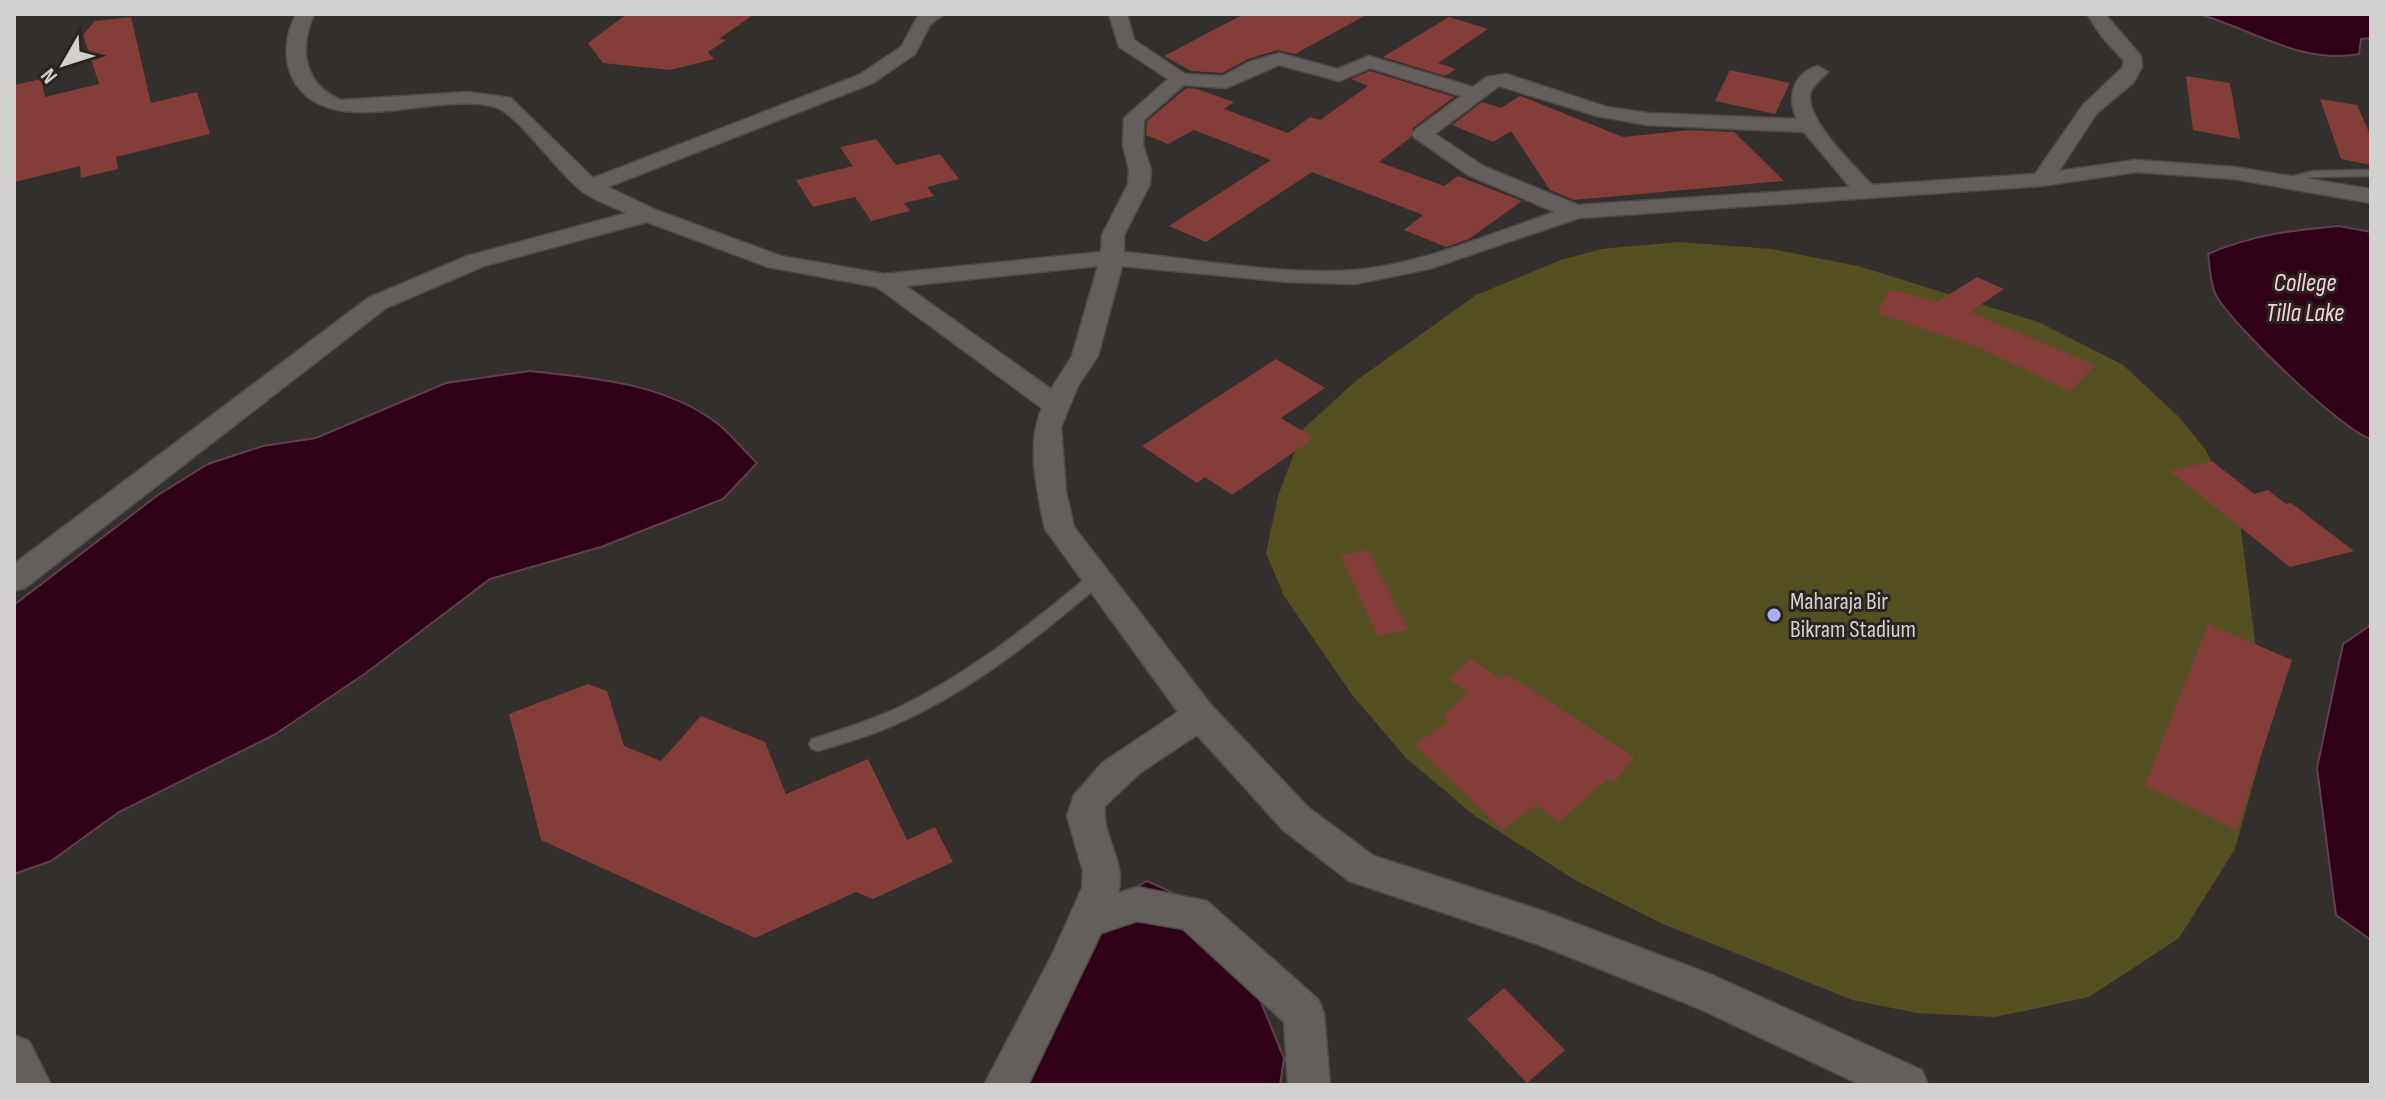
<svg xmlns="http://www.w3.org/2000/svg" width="2385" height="1099" font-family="'Sofia Sans Condensed',sans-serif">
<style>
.green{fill:#555021}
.water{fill:#300116;stroke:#613f4e;stroke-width:2}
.building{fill:#843d39}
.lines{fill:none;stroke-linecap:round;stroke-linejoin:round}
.lane-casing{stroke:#4e4b49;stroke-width:3}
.street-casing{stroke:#4e4b49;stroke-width:3}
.lane{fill:#645f5d;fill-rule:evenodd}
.street{fill:#645f5d;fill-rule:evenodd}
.poi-dot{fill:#a9b0fc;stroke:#292523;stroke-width:3}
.labels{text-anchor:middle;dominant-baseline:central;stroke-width:6;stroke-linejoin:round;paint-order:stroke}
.poi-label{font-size:24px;fill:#d3d1cf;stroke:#292523;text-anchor:start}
.water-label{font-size:26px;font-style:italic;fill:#facfdc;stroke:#292523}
</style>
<rect width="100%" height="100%" fill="#322f2d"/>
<!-- green -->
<polygon class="green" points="1679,242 1771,249 1858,266 2041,323 2123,365 2179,417 2205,449 2239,514 2261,687 2262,752 2235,849 2179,938 2089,997 1995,1017 1917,1013 1852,1000 1663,924 1575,880 1475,816 1407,759 1353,696 1284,596 1266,553 1278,496 1303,429 1357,380 1476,295 1561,260 1601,249"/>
<!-- water -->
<g class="water">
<path d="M2198,14h173v24l-10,1 -2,15c-59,11 -106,-25 -161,-40z"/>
<path d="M2339,226l32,6v207c-31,-10 -137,-113 -154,-142 -7,-11 -7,-30 -9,-43 43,-19 85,-24 131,-28z"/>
<path d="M530,371c63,7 135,12 188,53 14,11 26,27 39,39l-34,36 -122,48 -111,32 -124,94 -92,62 -155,77 -68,49 -37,13v-269l144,-110 50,-31 55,-18 53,-8 130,-55z"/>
<polygon points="2371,625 2371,940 2336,915 2317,768 2343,644"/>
<polygon points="1147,881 1189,900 1244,961 1284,1058 1280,1085 1017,1085 1119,896"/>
</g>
<!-- building -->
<g class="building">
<polygon points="627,14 754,14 719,39 726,40 708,52 714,59 670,70 603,63 588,43"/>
<polygon points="1244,14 1368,14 1295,54 1278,50 1248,59 1222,73 1191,71 1164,56"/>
<polygon points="131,17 151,103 197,92 210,134 116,157 118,169 81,178 80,166 14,182 14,85 41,79 45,97 99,84 83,35 95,21"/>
<polygon points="1449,17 1488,29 1438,63 1456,69 1445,76 1383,57"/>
<polygon points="1730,70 1790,83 1775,114 1715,101"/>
<polygon points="1370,71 1454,97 1413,128 1411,137 1379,162 1444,186 1458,176 1522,201 1469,239 1446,247 1404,230 1423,215 1312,172 1206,242 1169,226 1271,160 1194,130 1168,144 1146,135 1147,121 1179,94 1187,88 1197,89 1234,102 1224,109 1288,133 1310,117 1320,120 1368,86 1351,79"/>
<polygon points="2186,76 2230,83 2240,139 2193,130"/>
<polygon points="1520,96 1623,137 1690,130 1734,132 1784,181 1574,200 1550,190 1511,131 1493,142 1452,125 1482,102 1501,108"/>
<polygon points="2320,99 2357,105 2371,137 2371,165 2341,159"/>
<polygon points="876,139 896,165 940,154 959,179 927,187 934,196 904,203 910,211 871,221 855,197 813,207 796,180 853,166 840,147"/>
<polygon points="1977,277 2004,289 1970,312 2095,365 2070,391 1982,349 1877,313 1890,289 1937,302"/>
<polygon points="1276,359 1325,388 1281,418 1314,438 1232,495 1205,477 1197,483 1142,446"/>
<polygon points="2212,461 2254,494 2268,490 2286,504 2291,503 2354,551 2290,567 2170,471"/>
<polygon points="1368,550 1408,630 1378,636 1340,555"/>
<polygon points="2208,624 2292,660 2237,830 2145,785"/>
<polygon points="1471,659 1501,679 1507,674 1634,757 1614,783 1607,779 1559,822 1536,805 1502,830 1415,745 1449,721 1442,716 1469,693 1449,679"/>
<polygon points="588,684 607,691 624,746 661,761 701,716 765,742 786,794 868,759 907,840 935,827 953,862 873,899 856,892 755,938 541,840 509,714"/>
<polygon points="1504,988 1565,1050 1527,1083 1467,1019"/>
</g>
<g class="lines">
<!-- lane casing -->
<g class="lane-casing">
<g id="lane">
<polygon points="2371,170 2371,176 2314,177 2278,184 2272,181 2314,171"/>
<path d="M1096,573l8,6 -2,4c-62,52 -124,103 -197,137 -28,14 -58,22 -87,31l-6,-2 -3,-5 3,-5c27,-9 54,-17 81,-29 73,-34 135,-84 197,-135z"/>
</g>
</g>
<!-- street casing -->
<g class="street-casing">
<g id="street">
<path d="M296,14h18c-15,35 -11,70 27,86l127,-8 43,6 82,80 266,-103 42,-28 16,-29 6,-4h21l-14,11 -15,29 -42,29 -265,104 48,23 125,46 103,18 217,-22 1,-17 26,-51 1,-14 -6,-25 1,-27 44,-39 -49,-32 -10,-33h18l7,26 51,34 38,2 26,-14 30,-9 58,16 32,-13 104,31 14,-10 19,-3 101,33 40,6 150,6c-10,-20 -5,-46 21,-53l10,6c-5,6 -14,12 -17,19 -9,26 44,75 61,94l163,-11 48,-69 40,-38 1,-6 -22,-24 -15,-23h18l36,42 1,11 -9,16 -36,30 -38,58 77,-11 98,7 137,22v14l-137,-24 -98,-7 -95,14 -462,32 -150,51 -74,15 -68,-2 -165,-16 -24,90 -20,30 -17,41 5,65 8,35 138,179 97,102 65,48 166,54 172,65 210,95 6,15h-67l-163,-77 -161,-64 -188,-63 -66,-51 -86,-95 -57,38 -35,33c-4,31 22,55 13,87l19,-6 70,14 111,98 6,14 6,72h-42l-4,-63 -101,-93 -46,-8 -36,12 -73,152h-44l68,-130 30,-67 1,-17 -16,-55 7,-21 28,-32 76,-51 -133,-183c-8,-38 -19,-85 -3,-121l-165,-121 -109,-20 -121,-45 -163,44 -98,42 -361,280 -11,3v-27l354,-266 99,-42 160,-43c-14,-6 -31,-12 -44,-21 -23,-16 -66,-79 -88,-85 -58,-17 -167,37 -202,-28 -11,-22 -7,-44 3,-65zM1279,65l60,16 31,-13 91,28 -46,34 -3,4 3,4 53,37 87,37c-64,21 -132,52 -200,58 -70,6 -160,-11 -231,-18v-17l26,-51 1,-14 -8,-25 1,-25 40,-35 42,3zM1499,86l98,30 50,9 157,7 46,55 -272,18 -95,-39 -48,-32zM1098,266l-26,90 -21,33 -145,-103z"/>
<polygon points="14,1035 29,1041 51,1085 14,1085"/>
</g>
</g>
<!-- lane -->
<use href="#lane" class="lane"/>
<!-- street -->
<use href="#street" class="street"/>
</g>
<!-- markers -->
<circle class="poi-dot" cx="1774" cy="615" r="8"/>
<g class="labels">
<!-- poi labels -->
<g class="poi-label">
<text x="1790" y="601">Maharaja Bir<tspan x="1790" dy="28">Bikram Stadium</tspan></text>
</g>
<!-- water labels -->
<g class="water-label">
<text x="2305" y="283">College<tspan x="2305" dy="30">Tilla Lake</tspan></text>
</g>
</g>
<!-- border -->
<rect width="2385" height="1099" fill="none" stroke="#d3d1cf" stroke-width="32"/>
<!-- north arrow -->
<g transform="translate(64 64) rotate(231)" stroke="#292523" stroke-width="6" paint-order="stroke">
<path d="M0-6L14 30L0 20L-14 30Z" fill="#d3d1cf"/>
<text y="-12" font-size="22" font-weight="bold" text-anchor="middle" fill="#d3d1cf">N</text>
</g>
</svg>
